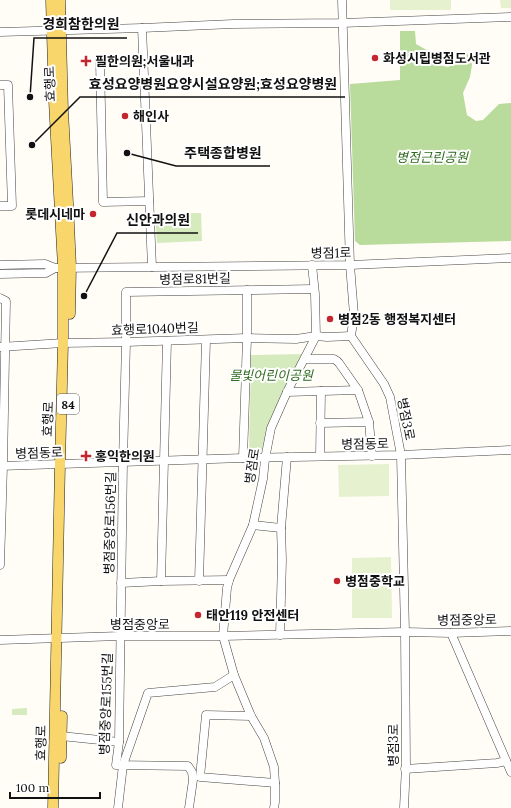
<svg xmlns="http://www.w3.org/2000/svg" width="511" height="808" font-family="Lora,'Noto Sans KR',serif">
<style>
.green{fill:#d5ebbd}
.forest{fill:#b9dc9c}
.pitch{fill:#e6f2cf}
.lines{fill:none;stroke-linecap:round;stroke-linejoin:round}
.minor-casing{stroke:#444;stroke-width:9}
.major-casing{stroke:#222;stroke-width:11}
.minor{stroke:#fff;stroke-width:8}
.major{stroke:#f9d66b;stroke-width:10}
.poi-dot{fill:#c4262e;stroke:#fff;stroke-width:1.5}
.labels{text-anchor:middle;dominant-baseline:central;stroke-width:4;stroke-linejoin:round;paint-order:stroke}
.shield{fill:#fff;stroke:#585858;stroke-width:1}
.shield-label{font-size:12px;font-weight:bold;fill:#111}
.poi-label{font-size:13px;font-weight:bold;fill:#111;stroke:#fff;text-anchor:start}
.street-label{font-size:13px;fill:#111;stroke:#fff}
.park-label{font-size:13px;font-style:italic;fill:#2f6b1f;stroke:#fff}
.leader{fill:none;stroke:#111;stroke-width:1.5}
.callout-dot{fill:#111;stroke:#fff;stroke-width:1.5}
.callout-label{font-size:14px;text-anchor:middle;font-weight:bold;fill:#111;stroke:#fff;stroke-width:4;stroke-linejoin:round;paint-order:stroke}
</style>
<rect width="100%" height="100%" fill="#fffdf5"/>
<!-- green -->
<g class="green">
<polygon points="201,213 202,241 157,243 155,214"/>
<polygon points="304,354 269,424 262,449 259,454 251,454 249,452 251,355"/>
<polygon points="27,708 27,715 12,715 12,709"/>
</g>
<!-- forest -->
<polygon class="forest" points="400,31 415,31 416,44 432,53 439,65 448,67 456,62 463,51 470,56 472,65 470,77 463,93 467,115 476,121 483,120 499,104 511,103 511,241 360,245 355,241 350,84 400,80"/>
<!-- pitch -->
<g class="pitch">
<rect x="390" y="0" width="61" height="10"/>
<polygon points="500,0 511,0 511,8 501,8"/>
<polygon points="389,464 389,496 339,497 338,465"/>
<polygon points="391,557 392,618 352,618 352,558"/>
</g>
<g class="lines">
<!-- minor casing -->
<g class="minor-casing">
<g id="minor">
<polyline points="342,0 350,265 354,315 351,336 384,384 390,397 401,455 405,632 406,765 404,808"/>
<polyline points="142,28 152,267"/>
<polyline points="0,32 142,28 233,24 342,23 511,17"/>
<polyline points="100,61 103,202 149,201"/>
<polyline points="101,83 144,82"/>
<polyline points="0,85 8,85 12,206 0,206"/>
<polyline points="0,265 45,264 55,268 350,265 511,258"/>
<polyline points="0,274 46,273 55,268"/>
<polyline points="0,298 6,301 3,466 0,565"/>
<polyline points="0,347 63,343 126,342 247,338 296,339 316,336 327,337 351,336"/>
<polyline points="305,359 334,359 337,361 339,363 358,390 369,422 372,456"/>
<polyline points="287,392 358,390"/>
<polyline points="320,423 369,422"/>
<polyline points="320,456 321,391"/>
<polyline points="243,458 247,338 247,290"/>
<polyline points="0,466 243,458 401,455 511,450"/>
<polyline points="253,525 281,528"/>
<polyline points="161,581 167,341"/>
<polyline points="199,581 206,340"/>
<polyline points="121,583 161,581 229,580"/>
<polyline points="451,633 511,772"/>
<polyline points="280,635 282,560 281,528 287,457"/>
<polyline points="0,640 120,636 223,636 405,632 451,633 511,631"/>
<polyline points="251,716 206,715 200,777 275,783"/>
<polyline points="61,736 119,742"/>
<polyline points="405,769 497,763 506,761"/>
<polyline points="118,808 123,765 148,693 215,687 234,675"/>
<polyline points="189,808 193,780 192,772 188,766 116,765 119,742 123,462 126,342 126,292 314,289"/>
<polyline points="274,808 275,802 275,783 274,767 264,738 251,716 234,675 223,636 227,588 229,580 253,525 263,479 265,459 271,428 287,392 316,336 315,294 312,265"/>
</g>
</g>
<!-- major casing -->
<g class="major-casing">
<g id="major">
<polyline points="51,0 54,101 63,267 63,343 60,464 53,808"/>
<polyline points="60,0 63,111 68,203 71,267 70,314"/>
<polyline points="61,758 62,716"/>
</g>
</g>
<!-- minor -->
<use href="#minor" class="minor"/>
<!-- major -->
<use href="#major" class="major"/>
</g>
<!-- markers -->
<g class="poi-dot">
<circle cx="375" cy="58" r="4"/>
<path d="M84 55h4v4h4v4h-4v4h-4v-4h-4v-4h4z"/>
<circle cx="125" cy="116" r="4"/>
<circle cx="93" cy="214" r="4"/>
<circle cx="330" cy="319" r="4"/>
<path d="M84 450h4v4h4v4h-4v4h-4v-4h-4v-4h4z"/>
<circle cx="337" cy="581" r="4"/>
<circle cx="198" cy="615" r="4"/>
</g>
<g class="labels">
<!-- shield labels -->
<rect class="shield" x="57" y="394" width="22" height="20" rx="3"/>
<g class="shield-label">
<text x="68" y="404">84</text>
</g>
<!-- poi labels -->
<g class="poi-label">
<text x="383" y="58">화성시립병점도서관</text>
<text x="95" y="61">필한의원;서울내과</text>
<text x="133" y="116">해인사</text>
<text x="85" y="214" text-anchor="end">롯데시네마</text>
<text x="338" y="319">병점2동 행정복지센터</text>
<text x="95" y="456">홍익한의원</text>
<text x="345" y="581">병점중학교</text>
<text x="206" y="615">태안119 안전센터</text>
</g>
<!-- street labels -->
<g class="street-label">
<text transform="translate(50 84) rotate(-92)">효행로</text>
<text transform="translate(331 253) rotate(-1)">병점1로</text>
<text transform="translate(195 279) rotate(-1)">병점로81번길</text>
<text transform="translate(155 329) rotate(-2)">효행로1040번길</text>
<text transform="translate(48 419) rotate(-88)">효행로</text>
<text transform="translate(406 419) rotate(79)">병점3로</text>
<text transform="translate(365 444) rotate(-1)">병점동로</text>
<text transform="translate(39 453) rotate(-2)">병점동로</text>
<text transform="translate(252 466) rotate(-81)">병점로</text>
<text transform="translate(110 523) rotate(-89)">병점중앙로156번길</text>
<text transform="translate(467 620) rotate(-1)">병점중앙로</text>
<text x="140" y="624">병점중앙로</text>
<text transform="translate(106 704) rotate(-88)">병점중앙로155번길</text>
<text transform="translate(41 743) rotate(-89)">효행로</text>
<text transform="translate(393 745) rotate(-90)">병점3로</text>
</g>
<!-- park labels -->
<g class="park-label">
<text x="432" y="157">병점근린공원</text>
<text x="271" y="375">물빛어린이공원</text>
</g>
</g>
<!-- callouts -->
<path class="leader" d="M30 97L34 38H127M32 145L80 97H345M127 153L176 166H270M84 296L117 233H198"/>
<g class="callout-dot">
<circle cx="30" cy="97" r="4"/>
<circle cx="32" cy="145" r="4"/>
<circle cx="127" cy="153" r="4"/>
<circle cx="84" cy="296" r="4"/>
</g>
<g class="callout-label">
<text x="81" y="29">경희참한의원</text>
<text x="213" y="89">효성요양병원요양시설요양원;효성요양병원</text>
<text x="223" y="158">주택종합병원</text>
<text x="158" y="225">신안과의원</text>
</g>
<!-- scale -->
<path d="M10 792v6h90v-6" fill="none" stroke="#111111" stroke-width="2"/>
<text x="16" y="792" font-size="12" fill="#111111" stroke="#ffffff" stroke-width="3" paint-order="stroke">100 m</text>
</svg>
